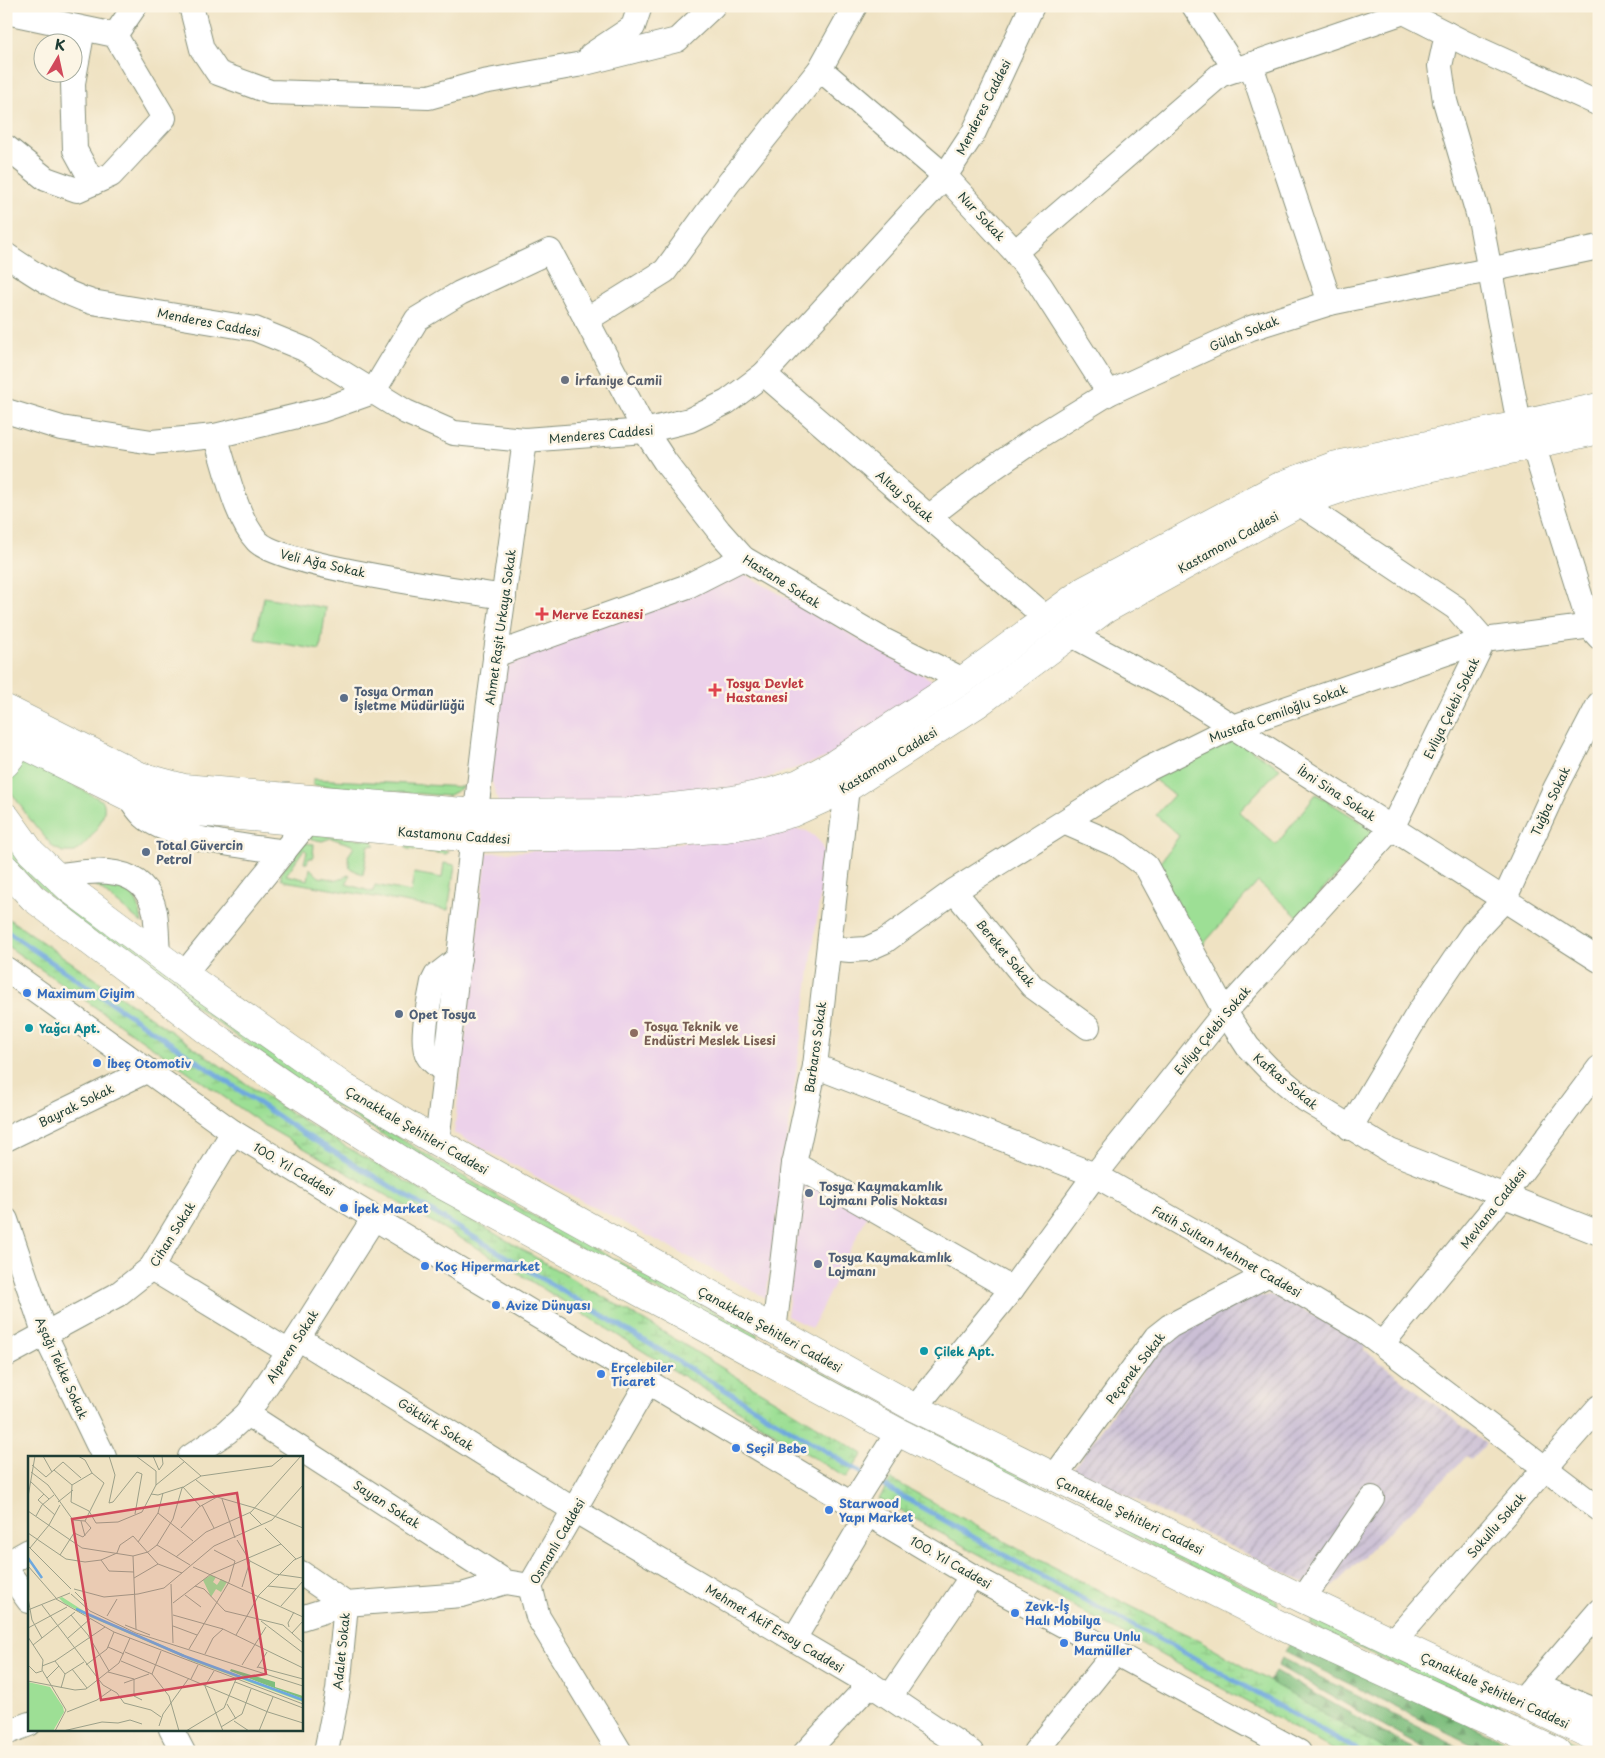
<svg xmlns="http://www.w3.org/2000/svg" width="1605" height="1758" font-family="'Playpen Sans',sans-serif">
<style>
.built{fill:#ecd1ea}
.industrial{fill:url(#industrial-furrows)}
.green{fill:#9ddf95;stroke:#5e8e64}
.forest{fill:url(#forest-firs);stroke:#4e7e59}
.wetland{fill:url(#wetland-marsh);stroke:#5e8e64}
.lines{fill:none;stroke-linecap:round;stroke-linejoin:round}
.stream{stroke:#6ea8de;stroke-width:5}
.minor-casing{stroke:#87907b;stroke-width:26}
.major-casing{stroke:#87907b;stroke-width:29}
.minor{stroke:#fff;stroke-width:24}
.major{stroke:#fff;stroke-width:28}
.worship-dot{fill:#6b7280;stroke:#fcf5e5;stroke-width:2}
.health-dot{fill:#e0444e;stroke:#fcf5e5;stroke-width:2}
.service-dot{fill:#5c6f8a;stroke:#fcf5e5;stroke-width:2}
.shop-dot{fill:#3f7fe0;stroke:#fcf5e5;stroke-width:2}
.culture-dot{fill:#0f9aa8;stroke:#fcf5e5;stroke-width:2}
.education-dot{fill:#8d6e63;stroke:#fcf5e5;stroke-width:2}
.labels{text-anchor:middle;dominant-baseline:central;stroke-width:5;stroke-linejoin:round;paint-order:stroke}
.street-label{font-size:12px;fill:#1f3d34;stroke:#fcf5e5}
.worship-label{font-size:12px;font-weight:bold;fill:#5b616d;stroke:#fcf5e5;text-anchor:start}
.health-label{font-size:12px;font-weight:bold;fill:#be3a42;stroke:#fcf5e5;text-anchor:start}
.service-label{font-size:12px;font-weight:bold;fill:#4e5e75;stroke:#fcf5e5;text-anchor:start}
.shop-label{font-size:12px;font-weight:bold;fill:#366cbe;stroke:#fcf5e5;text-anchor:start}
.education-label{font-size:12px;font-weight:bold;fill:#785e54;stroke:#fcf5e5;text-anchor:start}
.culture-label{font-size:12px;font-weight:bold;fill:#0d838f;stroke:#fcf5e5;text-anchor:start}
.inset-river{fill:none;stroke:#6ea8de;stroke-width:2.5}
.inset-road{fill:none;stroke:#9ca089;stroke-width:1}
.view{fill:#d1495b;fill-opacity:0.15;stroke:#d1495b;stroke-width:2.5}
.inset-edge{fill:none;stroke:#1f3d34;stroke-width:2.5}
</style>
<defs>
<pattern id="industrial-furrows" width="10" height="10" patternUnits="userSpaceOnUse" patternTransform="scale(1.25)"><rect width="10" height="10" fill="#cbbfd5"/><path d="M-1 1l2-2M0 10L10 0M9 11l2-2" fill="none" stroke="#a49cae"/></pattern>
<pattern id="forest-firs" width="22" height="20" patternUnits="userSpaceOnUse" patternTransform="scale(1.25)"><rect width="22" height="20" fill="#7ebe7e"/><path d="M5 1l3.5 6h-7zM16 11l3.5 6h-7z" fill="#679c68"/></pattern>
<pattern id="wetland-marsh" width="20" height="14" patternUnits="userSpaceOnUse" patternTransform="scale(1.25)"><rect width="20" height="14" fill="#9ddf95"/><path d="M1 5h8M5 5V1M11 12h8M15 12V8" fill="none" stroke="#87c081"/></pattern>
</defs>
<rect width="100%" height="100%" fill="#fcf5e5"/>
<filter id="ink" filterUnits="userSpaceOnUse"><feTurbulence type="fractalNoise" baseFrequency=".02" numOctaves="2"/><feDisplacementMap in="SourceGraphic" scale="10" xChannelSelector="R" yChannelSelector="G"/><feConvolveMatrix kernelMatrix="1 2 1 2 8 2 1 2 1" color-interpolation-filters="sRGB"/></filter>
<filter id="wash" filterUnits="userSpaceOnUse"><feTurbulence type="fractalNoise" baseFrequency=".0096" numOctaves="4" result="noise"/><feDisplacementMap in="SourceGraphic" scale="20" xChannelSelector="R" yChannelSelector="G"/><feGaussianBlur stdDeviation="1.12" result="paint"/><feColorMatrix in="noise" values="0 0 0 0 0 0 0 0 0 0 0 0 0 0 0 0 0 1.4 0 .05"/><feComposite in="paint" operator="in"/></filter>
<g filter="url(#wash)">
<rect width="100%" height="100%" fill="#efe2c2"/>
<!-- built -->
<g class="built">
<polygon points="739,571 934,681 929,693 828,757 726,792 500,808 491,779 499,687 506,668 528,654"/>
<polygon points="781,827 807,831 815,837 821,843 825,859 766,1298 454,1133 487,853 672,844"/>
<polygon points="803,1180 869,1212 812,1328 787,1316"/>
</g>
<!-- industrial -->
<polygon class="industrial" points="1244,1296 1279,1296 1365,1344 1364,1350 1486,1444 1471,1460 1466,1457 1326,1593 1073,1469 1166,1338"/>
<!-- green -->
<g class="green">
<polygon points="264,597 326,608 320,650 255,639"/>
<polygon points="1234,739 1280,768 1239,812 1276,845 1316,794 1377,832 1298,917 1258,882 1200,948 1157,867 1179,836 1156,815 1174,795 1151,777"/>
<path d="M30,762l73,39c7,16 -16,43 -28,51h-12l-10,-5 -24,-29 -20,-29 1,-9 11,-16z"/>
<polygon points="313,779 464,787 447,796 313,785"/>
<polygon points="310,834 372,840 375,845 368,846 363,875 350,868 348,856 354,847 352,845 331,838 322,841 307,838"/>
<path d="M6,837l310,246c139,98 293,172 442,252l-2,8 -266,-143 -175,-107 -240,-174 -65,-59 -4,-5z"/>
<polygon points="304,843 314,844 313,858 309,858 307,863 304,863 307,852 304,849 286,875 308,880 310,868 319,877 338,880 348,875 350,876 346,884 373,892 375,885 411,892 414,873 442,878 444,863 455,865 448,910 285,881 281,879 281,873"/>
<polygon points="405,845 450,851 446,854 407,849"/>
<path d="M99,882c29,5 39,10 43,41l-49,-40z"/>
<polygon points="796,1358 882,1404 882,1406 879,1407 794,1361"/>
<polygon points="925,1428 1159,1545 1277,1600 1278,1605 1273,1607 923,1431"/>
<polygon points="1312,1618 1597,1752 1580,1752 1311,1625"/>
</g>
<!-- forest -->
<g class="forest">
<polygon points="1291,1641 1528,1752 1487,1752 1285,1652"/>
<polygon points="1282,1658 1468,1752 1431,1752 1278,1666"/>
<polygon points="1275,1671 1419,1752 1390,1752 1269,1682"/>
</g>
<!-- wetland -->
<g class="wetland">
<polygon points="6,917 254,1089 321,1132 665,1333 863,1454 846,1478 481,1250 267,1127 6,945"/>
<polygon points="891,1479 1033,1557 1202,1642 1390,1752 1337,1752 879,1499"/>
</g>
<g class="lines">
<!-- stream -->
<g class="stream">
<polyline points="6,931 301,1132 865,1475"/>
<polyline points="874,1480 1062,1588 1180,1650 1361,1752"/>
</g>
</g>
</g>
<g filter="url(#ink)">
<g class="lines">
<!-- minor casing -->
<g class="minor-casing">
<g id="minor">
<polyline points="191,6 202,49 218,73 270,92 429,97 483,82 577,65 677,40 713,6"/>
<polyline points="1194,6 1236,70"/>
<polyline points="1399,6 1404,12 1465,43 1599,104"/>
<polyline points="6,12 115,35 164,118 111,175 77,190 46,179 6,147"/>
<polyline points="83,29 73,83 75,150 93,183"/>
<polyline points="1447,34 1440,66 1445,101 1481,224 1519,424"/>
<polyline points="115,35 135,6"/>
<polyline points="591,55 633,27 640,6"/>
<polyline points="1251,65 1330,303"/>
<polyline points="820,69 945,176 1015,252 1040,285 1109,393"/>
<polyline points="1015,252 1220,75 1404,12"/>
<path d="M6,255c28,19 54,37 86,47l163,27 49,20 102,63 48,21 71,7 120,-9 45,-11 37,-18 37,-28 181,-198 29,-44 58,-126"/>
<polyline points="586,320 665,271 728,184 820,69 855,6"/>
<polyline points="764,374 1046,618"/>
<polyline points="6,411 61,428 152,442 215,436 322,410 373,392 417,319 460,293 550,251 645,431 666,463 719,531 743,558 883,640 963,680"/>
<path d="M215,436c11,31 20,81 42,105 23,25 205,49 247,56"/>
<polyline points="1533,444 1590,627 1599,637"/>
<polyline points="930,516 983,475 1041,435 1109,393 1251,328 1330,303 1599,247"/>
<polyline points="1070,634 1180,693 1599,960"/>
<polyline points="495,655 688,586 743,558"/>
<path d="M129,797c5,7 10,16 17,21 28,22 102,28 138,34"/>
<polyline points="1066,823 1119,846 1146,866 1225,1012 1248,1047 1269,1069 1306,1100 1390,1151 1599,1233"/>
<path d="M56,876c38,-6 88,-14 99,36 2,14 2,28 3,43"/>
<polyline points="954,891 1032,986 1088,1027"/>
<polyline points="829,948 850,950 867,949 885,941 954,891 1148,769 1233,727 1484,640 1599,625"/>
<polyline points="6,969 233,1132 374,1218 972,1576 1299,1752"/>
<polyline points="184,974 307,823"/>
<polyline points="815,1066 1095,1175 1269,1274 1363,1330 1599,1509"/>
<path d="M445,1072c-5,-5 -14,-10 -17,-16 -9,-15 2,-57 5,-74l3,-6 23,-18"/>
<polyline points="1350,1128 1419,1012 1472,934 1504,900 1555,789 1599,704"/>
<polyline points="6,1139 146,1071"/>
<polyline points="437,1142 488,710 525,440"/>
<polyline points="794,1164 1012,1289"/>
<polyline points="6,1220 45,1335 104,1457"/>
<polyline points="151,1268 289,1352"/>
<polyline points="774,1331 794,1164 815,1066 847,788 841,774"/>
<polyline points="298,1338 574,1510 870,1684 971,1752"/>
<polyline points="1382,1344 1504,1195 1599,1068"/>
<polyline points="6,1355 117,1295 151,1268 233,1132"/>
<polyline points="915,1408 1012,1289 1095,1175 1225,1012 1392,828 1484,640 1456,608 1299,503"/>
<polyline points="247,1414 506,1582 530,1586"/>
<polyline points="190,1457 227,1432 247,1414 289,1352 374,1218"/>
<polyline points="1054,1477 1156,1337 1170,1326 1269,1274"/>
<polyline points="852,1505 898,1432"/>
<polyline points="6,1564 29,1551"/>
<polyline points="6,1569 29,1601"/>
<polyline points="301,1573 346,1604 338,1690 326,1752"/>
<polyline points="1303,1599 1372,1498"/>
<polyline points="301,1618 346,1604 462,1595 506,1582"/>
<polyline points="794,1639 868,1514"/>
<polyline points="1393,1642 1599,1407"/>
<polyline points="1535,1685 1599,1712"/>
<polyline points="890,1697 972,1576"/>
<polyline points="1520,1703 1599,1611"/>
<polyline points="171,1729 183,1752"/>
<polyline points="6,1733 29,1724"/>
<polyline points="620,1752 538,1617 530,1586 648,1382"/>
<polyline points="806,1752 870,1684"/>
<polyline points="1035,1752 1114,1654"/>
</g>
</g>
<!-- major casing -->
<g class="major-casing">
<g id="major">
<polyline points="6,709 140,776 184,788 475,813 629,812 733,800 771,792 799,783 836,763 963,680 1085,590 1282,485 1333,466 1599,407"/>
<polyline points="6,736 129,797 187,811 473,838 631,836 726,828 763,821 792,813 847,788 977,704 1104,610 1299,503 1352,485 1599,430"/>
<polyline points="6,763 21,743"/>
<polyline points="6,817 31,852 70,889 184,974 344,1087 437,1142 915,1408 1303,1599 1599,1739"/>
<polyline points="6,869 33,898 221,1041 296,1093 431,1179 898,1432 1288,1629 1557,1752"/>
</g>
</g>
<!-- minor -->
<use href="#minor" class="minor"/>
<!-- major -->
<use href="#major" class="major"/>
</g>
</g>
<!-- markers -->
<circle class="worship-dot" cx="565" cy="380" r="5"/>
<g class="health-dot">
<path d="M539.5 606.5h5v5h5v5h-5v5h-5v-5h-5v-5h5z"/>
<path d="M712.5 682.5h5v5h5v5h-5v5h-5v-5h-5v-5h5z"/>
</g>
<g class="service-dot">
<circle cx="344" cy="698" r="5"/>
<circle cx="146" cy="852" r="5"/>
<circle cx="399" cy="1014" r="5"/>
<circle cx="809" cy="1193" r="5"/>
<circle cx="818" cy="1264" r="5"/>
</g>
<g class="shop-dot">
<circle cx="27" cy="993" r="5"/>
<circle cx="97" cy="1063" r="5"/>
<circle cx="344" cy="1208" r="5"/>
<circle cx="425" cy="1266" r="5"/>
<circle cx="496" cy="1305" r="5"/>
<circle cx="601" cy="1374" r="5"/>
<circle cx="736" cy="1448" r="5"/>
<circle cx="829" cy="1510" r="5"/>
<circle cx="1015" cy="1613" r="5"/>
<circle cx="1064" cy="1643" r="5"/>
</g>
<g class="culture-dot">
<circle cx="29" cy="1028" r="5"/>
<circle cx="924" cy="1351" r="5"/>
</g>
<circle class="education-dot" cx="634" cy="1033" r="5"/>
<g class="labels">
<!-- street labels -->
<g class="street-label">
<text transform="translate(983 107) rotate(-63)">Menderes Caddesi</text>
<text transform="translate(982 216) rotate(47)">Nur Sokak</text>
<text transform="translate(209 322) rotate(11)">Menderes Caddesi</text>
<text transform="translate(1244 333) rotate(-22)">Gülah Sokak</text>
<text transform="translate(601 434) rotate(-5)">Menderes Caddesi</text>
<text transform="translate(905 496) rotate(41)">Altay Sokak</text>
<text transform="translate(1228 542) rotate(-29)">Kastamonu Caddesi</text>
<text transform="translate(323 563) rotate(13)">Veli Ağa Sokak</text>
<text transform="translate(782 581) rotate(32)">Hastane Sokak</text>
<text transform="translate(500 627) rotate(-82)">Ahmet Raşit Urkaya Sokak</text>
<text transform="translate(1451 708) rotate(-64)">Evliya Çelebi Sokak</text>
<text transform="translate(1278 713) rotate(-20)">Mustafa Cemiloğlu Sokak</text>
<text transform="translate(888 760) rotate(-32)">Kastamonu Caddesi</text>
<text transform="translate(1337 793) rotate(33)">İbni Sina Sokak</text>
<text transform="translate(1550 801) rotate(-65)">Tuğba Sokak</text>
<text transform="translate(454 835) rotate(4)">Kastamonu Caddesi</text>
<text transform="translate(1006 953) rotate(50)">Bereket Sokak</text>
<text transform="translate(1212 1030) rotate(-50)">Evliya Çelebi Sokak</text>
<text transform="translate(815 1047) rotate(-82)">Barbaros Sokak</text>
<text transform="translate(1286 1081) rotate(40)">Kafkas Sokak</text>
<text transform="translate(76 1105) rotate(-26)">Bayrak Sokak</text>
<text transform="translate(417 1130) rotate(30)">Çanakkale Şehitleri Caddesi</text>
<text transform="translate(294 1169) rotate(31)">100. Yıl Caddesi</text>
<text transform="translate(1493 1208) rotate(-52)">Mevlana Caddesi</text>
<text transform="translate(172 1234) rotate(-58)">Cihan Sokak</text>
<text transform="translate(1227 1251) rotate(30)">Fatih Sultan Mehmet Caddesi</text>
<text transform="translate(770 1329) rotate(29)">Çanakkale Şehitleri Caddesi</text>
<text transform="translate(292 1346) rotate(-57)">Alperen Sokak</text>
<text transform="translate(62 1368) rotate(66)">Aşağı Tekke Sokak</text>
<text transform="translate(1135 1368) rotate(-52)">Peçenek Sokak</text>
<text transform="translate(436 1424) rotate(32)">Göktürk Sokak</text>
<text transform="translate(387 1504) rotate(33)">Sayan Sokak</text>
<text transform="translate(1130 1515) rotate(26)">Çanakkale Şehitleri Caddesi</text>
<text transform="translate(1496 1525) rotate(-49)">Sokullu Sokak</text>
<text transform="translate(557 1541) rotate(-60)">Osmanlı Caddesi</text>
<text transform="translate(951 1562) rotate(30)">100. Yıl Caddesi</text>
<text transform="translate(775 1628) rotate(31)">Mehmet Akif Ersoy Caddesi</text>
<text transform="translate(341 1651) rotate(-84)">Adalet Sokak</text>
<text transform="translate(1495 1690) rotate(25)">Çanakkale Şehitleri Caddesi</text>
</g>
<!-- worship labels -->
<g class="worship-label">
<text x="575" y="380">İrfaniye Camii</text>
</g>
<!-- health labels -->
<g class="health-label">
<text x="552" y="614">Merve Eczanesi</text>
<text x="726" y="683">Tosya Devlet<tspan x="726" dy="14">Hastanesi</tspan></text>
</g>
<!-- service labels -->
<g class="service-label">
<text x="354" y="691">Tosya Orman<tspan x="354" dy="14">İşletme Müdürlüğü</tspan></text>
<text x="156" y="845">Total Güvercin<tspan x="156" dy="14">Petrol</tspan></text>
<text x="409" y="1014">Opet Tosya</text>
<text x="819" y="1186">Tosya Kaymakamlık<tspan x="819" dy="14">Lojmanı Polis Noktası</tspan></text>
<text x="828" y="1257">Tosya Kaymakamlık<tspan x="828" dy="14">Lojmanı</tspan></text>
</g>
<!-- shop labels -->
<g class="shop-label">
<text x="37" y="993">Maximum Giyim</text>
<text x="107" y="1063">İbeç Otomotiv</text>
<text x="354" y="1208">İpek Market</text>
<text x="435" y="1266">Koç Hipermarket</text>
<text x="506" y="1305">Avize Dünyası</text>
<text x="611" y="1367">Erçelebiler<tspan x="611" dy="14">Ticaret</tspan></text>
<text x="746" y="1448">Seçil Bebe</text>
<text x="839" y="1503">Starwood<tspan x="839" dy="14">Yapı Market</tspan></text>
<text x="1025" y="1606">Zevk-İş<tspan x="1025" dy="14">Halı Mobilya</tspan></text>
<text x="1074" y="1636">Burcu Unlu<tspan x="1074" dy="14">Mamüller</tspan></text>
</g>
<!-- education labels -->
<g class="education-label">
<text x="644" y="1026">Tosya Teknik ve<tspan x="644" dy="14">Endüstri Meslek Lisesi</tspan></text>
</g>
<!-- culture labels -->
<g class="culture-label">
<text x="39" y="1028">Yağcı Apt.</text>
<text x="934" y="1351">Çilek Apt.</text>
</g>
</g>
<!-- overview -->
<g transform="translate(28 1456)">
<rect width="275" height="275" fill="#efe2c2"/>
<path d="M183,119l5,2 -3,5 4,3 4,-6 6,3 -6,10 -5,-3 -5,8 -8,-17zM0,226l22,5 13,20 1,5 -11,19h-25z" fill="#9ddf95"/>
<path d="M203,213l44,13v5l28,9v3l-73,-28z" fill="#7ebe7e"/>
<path d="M34,141l25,16 98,42 -2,2 -95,-41 -24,-13 -5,-5zM160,201l115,42v3l-116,-43z" fill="#9ddf95"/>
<path class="inset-river" d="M0,102l14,20M48,153l108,47 119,44"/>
<path class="inset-road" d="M15,0l9,16M50,0l7,4 7,13 12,10 -19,38M81,0l6,19 -6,28 4,-1 24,-30 5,2 -7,40M125,0l6,14 4,-6 -1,-8M150,0l23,20M4,9l14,12 17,-15 18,16M26,14l18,15 -1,17 18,9 7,12 22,-1 24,-10 14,-27v-14l-20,-15M3,16l17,13 25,35 12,1 6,7 -8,9 -9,-4 -14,22M168,24l21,17 38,11 48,20M2,25l19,18M44,29l20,-12M128,29l28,-23M16,38l-6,6 17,15M123,38l7,1 25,-8 17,19M0,41l7,-41M194,43l13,39M30,46l15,-12M174,49l12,23M0,55l54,37 51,8 15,-4 9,-7 16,-26 9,-31 19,-12 71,-10 12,-10M130,57l35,28M222,57l12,12M8,60l6,-11 12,-10M53,65l4,15M153,72l18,-21 18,-10M237,72l31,31M0,77l38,26 19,3 16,-2 16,-7 3,-8 13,-9 25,28 24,9M209,84l13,21 25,13 28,4M110,86l20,-29 5,-20M129,89l33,20M0,90l43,43M2,92l19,-23 11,-20M105,100l3,73M148,101l30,-25 45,-20 50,-56M73,104l8,11 25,1M0,110l28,32M165,111l110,50M106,122l24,-14M143,128l2,59M167,130l9,3 21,22 58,14 20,18M240,130l28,3M214,131l8,-26M46,133l30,8 34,-3 26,-6 50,-42 58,-26 31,-35M47,136l12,12M43,138l19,17 46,22 167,53M157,139l16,12M0,142l4,22 10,18M28,143l58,33 189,72M145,147l38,-29 70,-30M14,149l61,80 14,8 7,10 27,7 10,7M253,150l22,-25M0,154l42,-17M43,159l17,20 21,36M145,159l50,14 80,39M79,160l10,-17M233,165l42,32M97,169l25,10M145,170l24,9M261,171l-1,-4 6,-11M0,172l39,-21M264,177l11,-12M208,179l23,-40 35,-35 9,-4M0,181l15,23 -1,10 24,40 -11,21M40,182l22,-19M5,189l42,-33M80,191l16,7M161,193l40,-67 6,-21 -21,-11M133,195l-9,23 17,22 10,35M97,196l143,60 35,11M177,198l8,-16 10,-9M27,205l10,13 -4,14M93,205l31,13M0,209l8,8 6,-2M58,209l21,-16 7,-17M214,209l24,-38M14,210l13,-5 50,-34M230,211l45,12M229,212l10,-16M44,213l15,19M186,215l-9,15 18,45M80,216l26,7v17l8,4M37,218l19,-12M19,222l12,-12M163,223l7,-14M0,225l47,9 11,-1 33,-26 11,-25M207,226l68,26M96,227l25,-9M199,248l9,15M39,256l30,-12 14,-10M206,265l15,10M131,270l4,-12 26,-36M193,271l21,-13 9,-25M35,275l39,-9 16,1 12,-3 12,4M158,275l38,-23 12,-29M231,275l14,-34"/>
<path class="view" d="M209,37l29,181 -165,26 -29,-181z"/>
<rect width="275" height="275" class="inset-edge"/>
</g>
<!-- margin -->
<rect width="1605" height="1758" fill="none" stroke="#fcf5e5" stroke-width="25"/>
<!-- north arrow -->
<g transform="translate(58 58) rotate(9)"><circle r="24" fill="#fcf5e5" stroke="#a4ab9e"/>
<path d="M0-4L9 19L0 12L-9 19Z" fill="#d1495b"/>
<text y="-8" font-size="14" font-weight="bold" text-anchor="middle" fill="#1f3d34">K</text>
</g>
</svg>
